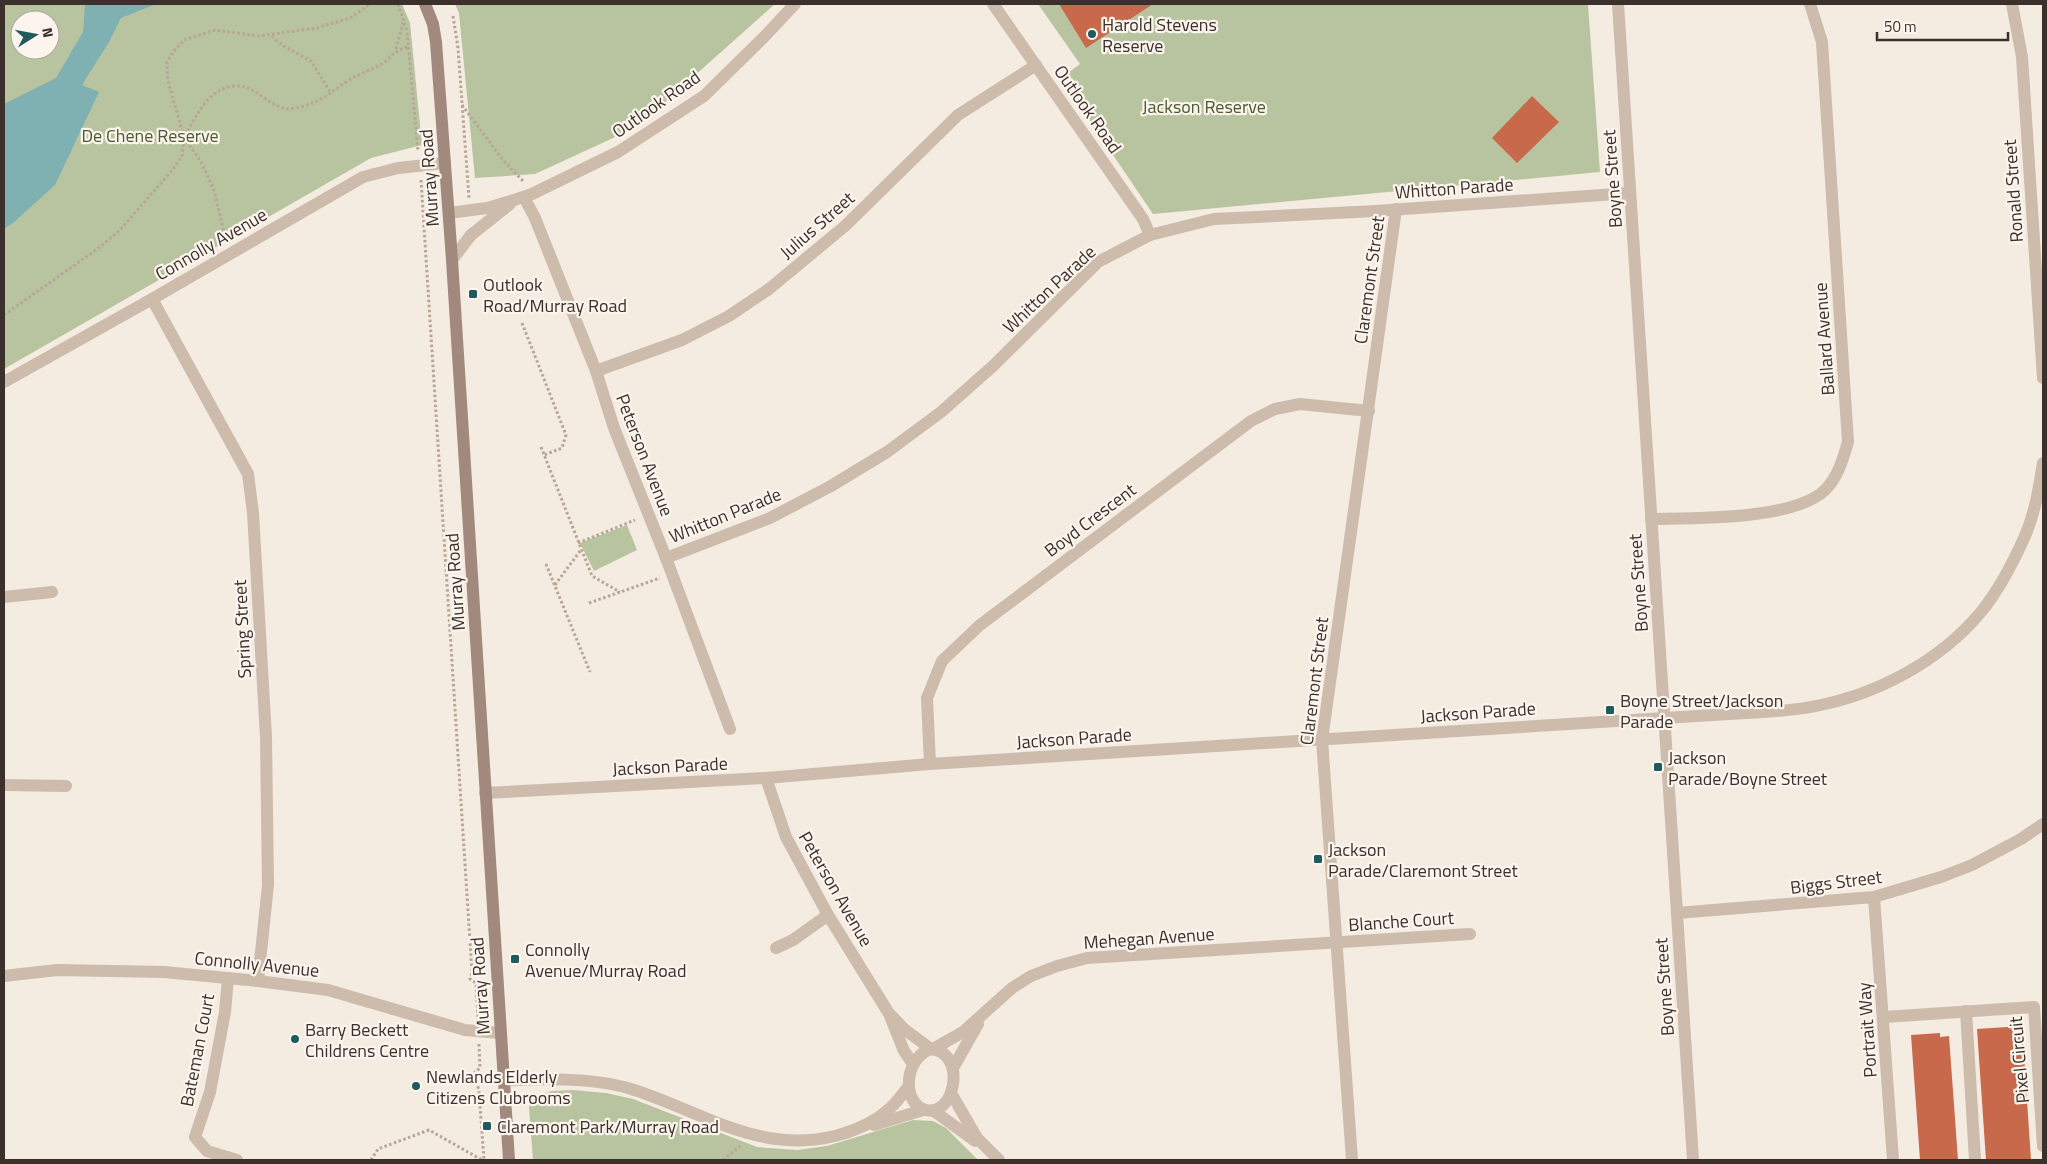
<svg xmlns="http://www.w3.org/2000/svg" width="2047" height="1164" font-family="'Titillium Web',sans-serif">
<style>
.green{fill:#b8c4a0;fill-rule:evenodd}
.water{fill:#7fb0b2}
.building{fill:#c8694b}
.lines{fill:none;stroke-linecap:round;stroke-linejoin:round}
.path{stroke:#b9a596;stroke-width:3;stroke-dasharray:2.5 2.5;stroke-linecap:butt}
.minor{stroke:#cdbbac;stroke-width:12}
.secondary{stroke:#a18a7d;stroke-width:12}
.poi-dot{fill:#1f5a5e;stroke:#fbf5ee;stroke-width:2}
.labels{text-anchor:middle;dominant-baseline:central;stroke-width:4.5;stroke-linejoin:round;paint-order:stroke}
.poi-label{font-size:18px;fill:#3b302b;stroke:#fbf5ee;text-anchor:start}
.street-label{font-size:18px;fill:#3b302b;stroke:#fbf5ee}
.park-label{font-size:18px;fill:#4a5a2e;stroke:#fbf5ee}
</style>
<rect width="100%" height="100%" fill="#f4ebe1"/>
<!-- green -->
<g class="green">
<path d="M4,4h398l8,19 12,122 -51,13 -367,211zM20,20h30v30h-30z"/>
<polygon points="455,4 775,4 637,127 535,174 475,178 459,13"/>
<polygon points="1038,4 1588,4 1600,172 1153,214 1061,78 1080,64"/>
<polygon points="627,525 637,550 594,571 580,543"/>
<polygon points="573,1090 606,1093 633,1099 757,1147 797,1150 827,1146 913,1120 933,1121 946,1128 978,1160 533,1160 529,1108 530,1100 551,1091"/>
</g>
<!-- water -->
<polygon class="water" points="85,4 156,4 121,18 109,42 82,85 99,92 55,185 14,222 4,229 4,104 56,78 83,32"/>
<!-- building -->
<g class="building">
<polygon points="1059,4 1153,4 1086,48"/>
<polygon points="1532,96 1559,122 1517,163 1492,138"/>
<polygon points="2022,1026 2031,1160 1986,1160 1977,1029"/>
<polygon points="1940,1033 1940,1037 1949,1036 1958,1160 1920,1160 1911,1035"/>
</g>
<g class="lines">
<!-- path -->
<g class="path">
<polyline points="398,4 407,31 418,151"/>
<polyline points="453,16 458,48 469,198"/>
<polyline points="272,36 282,45 311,61 331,93"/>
<polyline points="396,49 403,22"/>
<polyline points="462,105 503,160 524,182"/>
<polyline points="421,180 472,973 470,979 476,983 478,1018"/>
<path d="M226,240l-12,-50 -13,-28 -17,-25c11,-18 20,-41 41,-49 27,-10 40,18 63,21 3,0 8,-1 11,-2 21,-4 33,-16 50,-27 10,-6 21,-10 31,-15 12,-7 12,-14 28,-18"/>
<polyline points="4,315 100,247 120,230 174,168 182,156 184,137 168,81 167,62 173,52 184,40 215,30 259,36 317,28 350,18 370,4"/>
<polyline points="522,323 566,435 562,448 544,455"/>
<polyline points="541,447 592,576 620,592"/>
<polyline points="578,543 635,520"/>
<polyline points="546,564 590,672"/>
<polyline points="555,585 580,551"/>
<polyline points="589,603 660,578"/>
<polyline points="479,1044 480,1068 475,1072 479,1092 484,1160"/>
<polyline points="371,1160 378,1149 429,1130 482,1160"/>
<polyline points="723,1160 740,1146"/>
</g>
<!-- minor -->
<g class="minor">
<polyline points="993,4 1143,219 1150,235"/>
<polyline points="1618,4 1693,1160"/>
<polyline points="2012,4 2022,57 2043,378"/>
<polyline points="524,197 535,218 596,371 614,428 666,558 730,729"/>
<polyline points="449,213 487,208 514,200 532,194 618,152 704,96 766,35 795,4"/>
<polyline points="452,260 471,235 510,204"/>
<polyline points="152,299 248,474 253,513 266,737 268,885 258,981"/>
<polyline points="596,371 682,340 729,316 769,289 845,226 958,115 1036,65"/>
<polyline points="4,382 152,299 363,177 398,168 445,163"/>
<path d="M1651,519c44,-1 143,1 174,-29 13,-13 18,-31 23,-48l-26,-400 -12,-38"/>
<polyline points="666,558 770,518 831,486 887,452 941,412 993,366 1098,262 1150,235 1214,219 1376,211 1630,193"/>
<polyline points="4,597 52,592"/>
<polyline points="930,764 927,698 942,661 980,625 1251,421 1275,409 1300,404 1369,411"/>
<polyline points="766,778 786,837 828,915 888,1012 904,1029 931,1049"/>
<polyline points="4,785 66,786"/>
<path d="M485,793l281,-15 164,-14 799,-50c28,-2 59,-2 87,-8 62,-12 124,-45 165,-94 18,-22 32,-49 44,-76 10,-23 14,-48 18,-73"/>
<polyline points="1874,897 1893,1160"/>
<polyline points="1677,913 1874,897 1941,877 1972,865 2021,839 2043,824"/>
<polyline points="776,948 793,940 828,915"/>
<polyline points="4,976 57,970 164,972 258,981 328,990 465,1030 500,1033"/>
<polyline points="228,978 225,1012 210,1092 195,1137 207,1151 237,1160"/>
<polyline points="1966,1011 1975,1160"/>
<polyline points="890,1016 904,1051 913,1064"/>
<polyline points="1884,1017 2034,1007 2043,1146"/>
<path d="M931,1049c39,4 22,76 -10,59 -6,-3 -9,-8 -11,-15 -4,-17 3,-38 21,-44z"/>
<polyline points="933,1049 963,1032 1012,988 1031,976 1057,966 1087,958 1470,934"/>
<polyline points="953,1068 978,1024"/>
<path d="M503,1081c36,-3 90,-3 125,7 70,21 130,67 207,48 19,-5 40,-14 54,-27 8,-6 13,-15 20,-23"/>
<polyline points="951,1093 977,1138 999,1160"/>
<polyline points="934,1111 975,1141"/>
<polyline points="874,1125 923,1110"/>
<polyline points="1352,1160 1322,740 1396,209"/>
</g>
<!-- secondary -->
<polyline class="secondary" points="425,4 433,24 436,42 452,260 509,1160"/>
</g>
<!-- markers -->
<g class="poi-dot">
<circle cx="1092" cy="34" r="5"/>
<rect x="468" y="289" width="10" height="10" rx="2.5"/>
<rect x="1605" y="705" width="10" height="10" rx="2.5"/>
<rect x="1653" y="762" width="10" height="10" rx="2.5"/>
<rect x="1313" y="854" width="10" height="10" rx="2.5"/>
<rect x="510" y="954" width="10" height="10" rx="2.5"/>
<circle cx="295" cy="1039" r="5"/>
<circle cx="416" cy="1086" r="5"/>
<rect x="482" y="1121" width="10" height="10" rx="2.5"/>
</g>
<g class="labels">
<!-- poi labels -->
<g class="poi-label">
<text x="1102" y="24">Harold Stevens<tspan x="1102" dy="21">Reserve</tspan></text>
<text x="483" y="284">Outlook<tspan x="483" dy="21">Road/Murray Road</tspan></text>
<text x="1620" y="700">Boyne Street/Jackson<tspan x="1620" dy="21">Parade</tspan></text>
<text x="1668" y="757">Jackson<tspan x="1668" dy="21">Parade/Boyne Street</tspan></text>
<text x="1328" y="849">Jackson<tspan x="1328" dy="21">Parade/Claremont Street</tspan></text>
<text x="525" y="949">Connolly<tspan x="525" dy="21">Avenue/Murray Road</tspan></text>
<text x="305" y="1029">Barry Beckett<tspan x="305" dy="21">Childrens Centre</tspan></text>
<text x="426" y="1076">Newlands Elderly<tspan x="426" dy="21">Citizens Clubrooms</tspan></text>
<text x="497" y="1126">Claremont Park/Murray Road</text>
</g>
<!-- street labels -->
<g class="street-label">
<text transform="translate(656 104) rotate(-35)">Outlook Road</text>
<text transform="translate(1088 109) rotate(55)">Outlook Road</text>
<text transform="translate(429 178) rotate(-94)">Murray Road</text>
<text transform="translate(1612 179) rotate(-94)">Boyne Street</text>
<text transform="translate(1454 188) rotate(-4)">Whitton Parade</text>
<text transform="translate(2013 191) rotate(-94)">Ronald Street</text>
<text transform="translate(817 225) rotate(-41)">Julius Street</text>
<text transform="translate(211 244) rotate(-30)">Connolly Avenue</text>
<text transform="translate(1369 280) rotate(-82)">Claremont Street</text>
<text transform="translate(1049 289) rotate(-43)">Whitton Parade</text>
<text transform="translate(1824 339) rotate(-94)">Ballard Avenue</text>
<text transform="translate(645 455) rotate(69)">Peterson Avenue</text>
<text transform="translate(725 515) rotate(-22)">Whitton Parade</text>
<text transform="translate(1090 520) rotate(-37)">Boyd Crescent</text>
<text transform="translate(455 582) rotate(-94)">Murray Road</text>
<text transform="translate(1638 583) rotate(-94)">Boyne Street</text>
<text transform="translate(242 629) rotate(-93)">Spring Street</text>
<text transform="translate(1314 681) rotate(-83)">Claremont Street</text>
<text transform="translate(1478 712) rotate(-4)">Jackson Parade</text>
<text transform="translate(1074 738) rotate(-4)">Jackson Parade</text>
<text transform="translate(670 766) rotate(-3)">Jackson Parade</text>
<text transform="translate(1836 882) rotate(-7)">Biggs Street</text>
<text transform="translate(836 889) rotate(60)">Peterson Avenue</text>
<text transform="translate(1401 921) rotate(-4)">Blanche Court</text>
<text transform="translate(1149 938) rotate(-4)">Mehegan Avenue</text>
<text transform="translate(257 964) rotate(6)">Connolly Avenue</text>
<text transform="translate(480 986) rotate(-94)">Murray Road</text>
<text transform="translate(1664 987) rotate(-94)">Boyne Street</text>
<text transform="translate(1867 1030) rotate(-94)">Portrait Way</text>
<text transform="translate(197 1050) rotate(-79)">Bateman Court</text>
<text transform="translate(2019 1060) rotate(-95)">Pixel Circuit</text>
</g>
<!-- park labels -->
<g class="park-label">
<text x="1204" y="106">Jackson Reserve</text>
<text x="150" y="135">De Chene Reserve</text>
</g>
</g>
<!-- border -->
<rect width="2047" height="1164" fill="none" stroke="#3b302b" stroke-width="10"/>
<!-- north arrow -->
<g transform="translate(35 35) rotate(79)"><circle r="24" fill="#fbf5ee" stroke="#aea6a0"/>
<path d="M0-4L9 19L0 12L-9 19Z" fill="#1f5a5e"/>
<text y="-8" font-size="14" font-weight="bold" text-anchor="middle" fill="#3b302b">N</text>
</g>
<!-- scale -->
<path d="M1877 32v8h131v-8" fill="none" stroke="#3b302b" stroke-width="2.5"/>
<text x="1884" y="32" font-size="15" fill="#3b302b" stroke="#fbf5ee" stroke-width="4" paint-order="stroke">50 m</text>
</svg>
